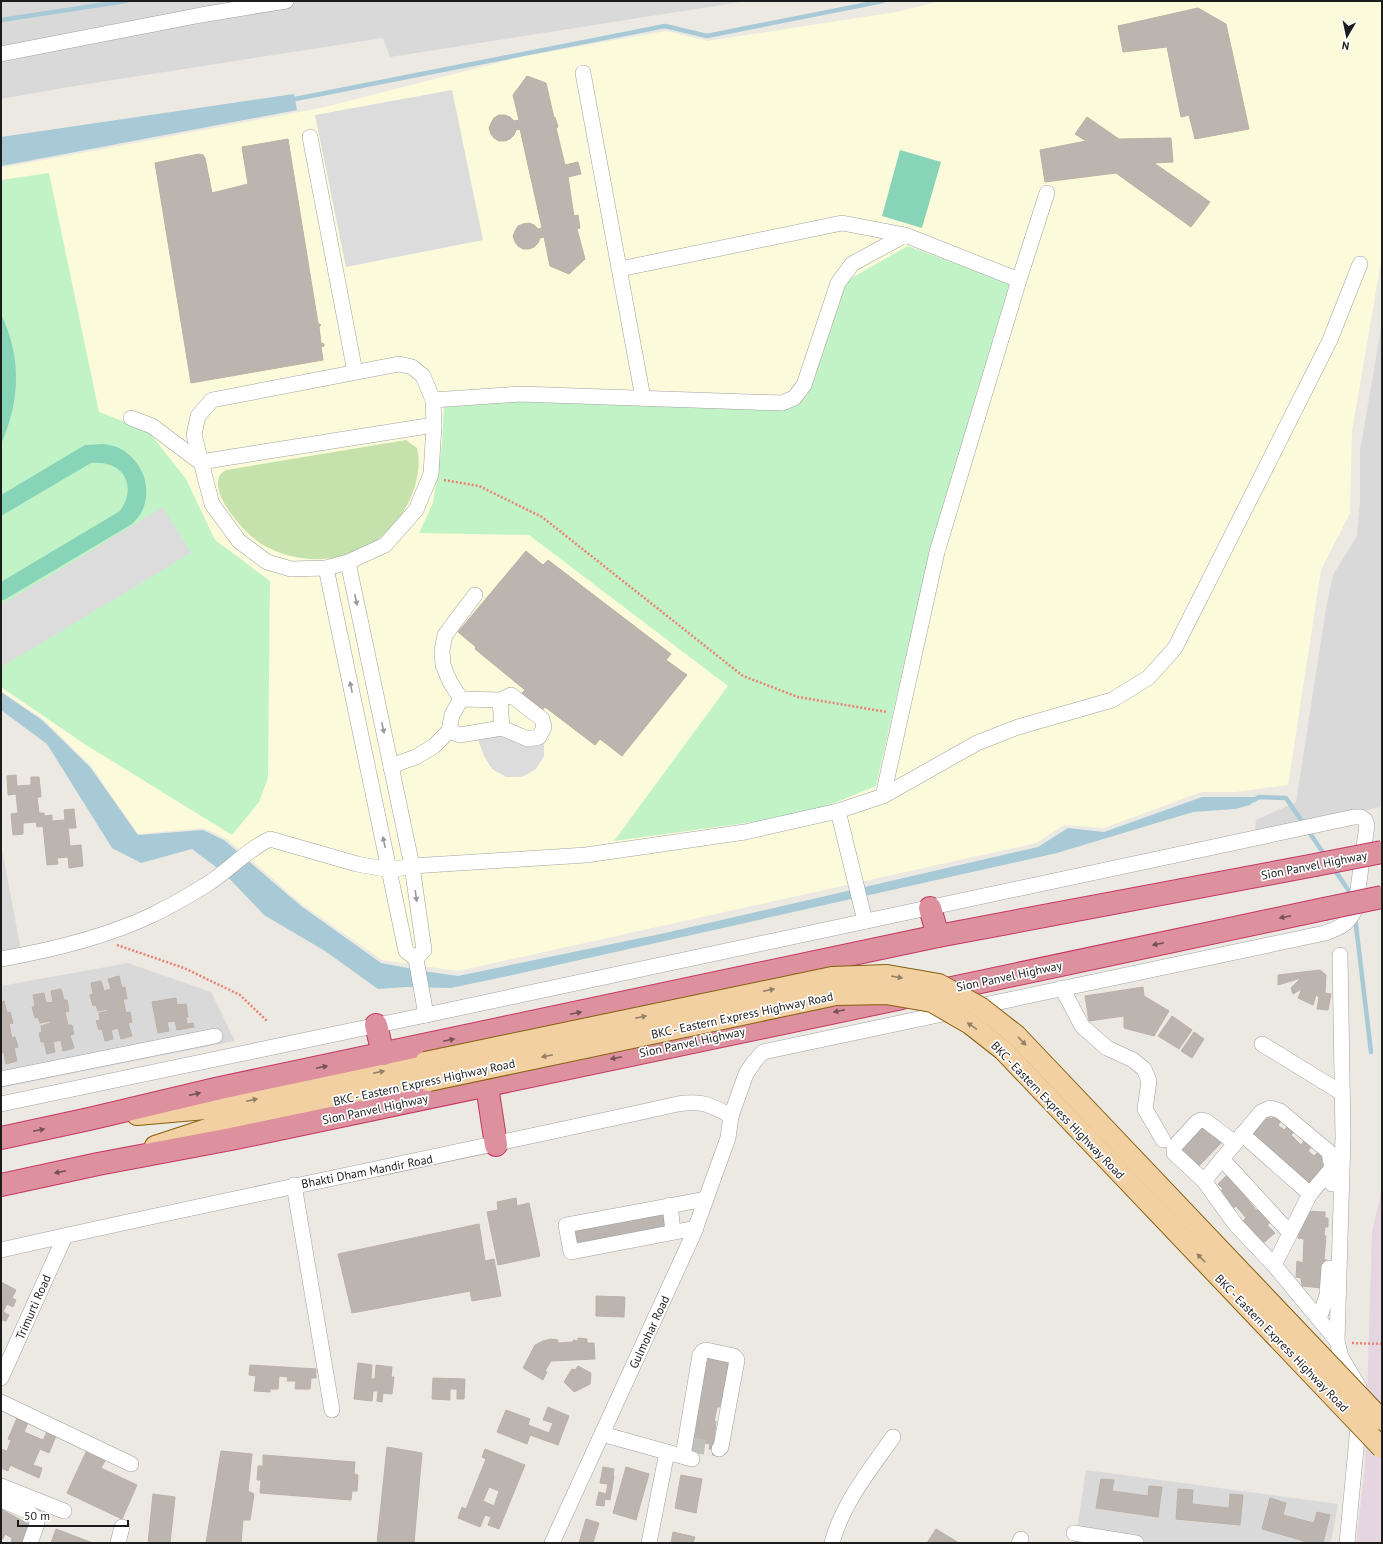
<svg xmlns="http://www.w3.org/2000/svg" width="1383" height="1544" font-family="'PT Sans',sans-serif">
<style>
.residential{fill:#dad9d9}
.industrial{fill:#e5d5e1}
.education{fill:#fbfbdc}
.grass{fill:#c6e2ac}
.park{fill:#c2f3c7}
.pitch{fill:#87d4b8}
.parking{fill:#dcdcdc}
.water{fill:#a7cad6}
.lines{fill:none;stroke-linecap:round;stroke-linejoin:round}
.stream{stroke:#a7cad6;stroke-width:4.5}
.building{fill:#bcb5af;stroke:#bcb0a6;fill-rule:evenodd}
.minor-tunnel{stroke:#c2c0ba;stroke-width:15;stroke-dasharray:15 8;stroke-linecap:butt}
.minor-casing{stroke:#a0a0a0;stroke-width:16}
.major-casing{stroke:#85600e;stroke-width:22}
.highway-casing{stroke:#c53564;stroke-width:24}
.path{stroke:#eb8274;stroke-width:2.5;stroke-dasharray:2 2;stroke-linecap:butt}
.minor{stroke:#fff;stroke-width:15}
.major{stroke:#f2d0a2;stroke-width:20}
.highway{stroke:#dd919e;stroke-width:22}
.major-bridge-casing{stroke:#85600e;stroke-width:22;stroke-linecap:butt}
.highway-bridge-casing{stroke:#c53564;stroke-width:24;stroke-linecap:butt}
.major-bridge{stroke:#f2d0a2;stroke-width:20}
.highway-bridge{stroke:#dd919e;stroke-width:22}
.oneway{fill:#999}
.oneway2{fill:#735156}
.oneway3{fill:#927f66}
.labels{text-anchor:middle;dominant-baseline:central;stroke-width:3.5;stroke-linejoin:round;paint-order:stroke}
.street-label{font-size:12px;fill:#1c1c1c;stroke:#fff}
</style>
<rect width="100%" height="100%" fill="#ece9e2"/>
<!-- residential -->
<g class="residential">
<polygon points="1,1 747,1 390,57 383,38 68,87 1,99"/>
<polygon points="1382,323 1382,791 1380,807 1254,837 1256,820 1296,802 1326,609 1333,575 1357,536 1360,500 1360,451"/>
<polygon points="1,844 22,956 1,958"/>
<polygon points="128,963 211,992 235,1041 1,1088 1,986"/>
<polygon points="1086,1470 1338,1504 1331,1543 1075,1543"/>
</g>
<!-- industrial -->
<polygon class="industrial" points="1382,1189 1382,1543 1356,1543 1365,1467 1372,1232"/>
<!-- education -->
<polygon class="education" points="941,1 1382,1 1382,256 1352,431 1350,513 1321,570 1288,785 1235,792 1201,792 1104,828 1064,825 1036,843 458,971 382,960 303,905 227,839 204,828 138,834 91,766 43,719 1,691 1,168 321,108 525,56 666,31 708,41 896,12"/>
<!-- grass -->
<path class="grass" d="M406,440l11,8c6,25 -5,53 -20,73 -33,41 -89,49 -134,24 -17,-9 -64,-61 -37,-75z"/>
<!-- park -->
<g class="park">
<polygon points="49,173 99,412 148,431 186,479 215,540 270,581 268,778 259,802 232,835 86,745 1,687 1,180"/>
<polygon points="908,246 1013,285 931,546 876,786 804,815 614,841 728,686 529,535 419,533 433,503 442,445 444,406 495,395 782,409 798,405 808,394 846,281"/>
</g>
<!-- pitch -->
<g class="pitch">
<polygon points="900,150 941,162 922,228 882,216"/>
<path d="M1,314c21,44 19,87 0,130z"/>
<path d="M103,444c6,1 13,2 18,5 21,12 31,37 22,60 -2,5 -7,11 -11,15l-128,76h-3v-18l119,-71c18,-26 3,-51 -29,-48l-90,53v-21l84,-50z"/>
</g>
<!-- parking -->
<g class="parking">
<polygon points="452,90 483,240 346,267 315,115"/>
<polygon points="163,507 191,553 3,666 1,663 1,605"/>
<polygon points="502,733 544,740 544,756 536,769 522,777 506,777 492,769 484,756 477,737"/>
</g>
<!-- water -->
<g class="water">
<polygon points="294,94 297,110 1,166 1,137"/>
<polygon points="1,692 42,720 90,767 138,835 203,830 224,840 301,906 381,963 423,971 458,976 665,933 1038,847 1068,828 1104,832 1202,797 1259,797 1250,805 1235,809 1193,812 1057,853 508,976 451,988 406,987 378,989 325,951 264,915 224,873 192,849 141,863 112,848 47,744 1,710"/>
</g>
<g class="lines">
<!-- stream -->
<g class="stream">
<polyline points="1,20 126,1"/>
<polyline points="290,100 665,26 707,36 883,1"/>
<polyline points="1254,800 1259,797 1286,798 1326,857"/>
<polyline points="1334,869 1353,897"/>
<polyline points="1355,917 1371,1052"/>
</g>
</g>
<!-- building -->
<g class="building">
<polygon points="1198,8 1226,24 1249,129 1195,139 1189,115 1181,117 1167,47 1123,52 1118,26"/>
<polygon points="527,76 546,83 554,118 555,117 558,127 556,128 565,165 578,162 581,174 568,177 574,216 578,215 580,228 577,229 585,259 569,274 550,266 544,237 540,238 538,243 534,247 529,249 523,249 518,246 515,242 513,236 515,231 518,226 523,224 529,223 534,225 538,229 542,228 520,129 516,130 514,135 510,139 505,141 499,141 494,138 491,134 489,128 491,123 494,118 499,115 505,115 510,117 514,121 519,120 513,95"/>
<polygon points="1087,117 1119,139 1171,138 1173,162 1154,163 1210,202 1191,227 1116,173 1045,182 1040,150 1086,141 1075,134"/>
<polygon points="288,139 318,323 321,325 319,327 321,343 324,344 324,346 321,347 323,360 191,383 155,163 199,154 203,155 205,158 212,193 248,184 242,147"/>
<polygon points="526,551 543,565 548,560 671,654 666,660 687,675 622,756 600,739 595,745 545,707 538,715 517,698 525,690 475,649 476,647 458,632"/>
<polygon points="16,775 17,786 31,785 31,777 39,777 41,797 37,797 39,813 44,813 44,816 52,815 52,821 65,820 64,810 74,809 76,828 68,828 70,846 81,845 83,866 69,868 68,857 57,858 58,864 47,865 43,826 37,827 36,822 23,823 23,834 13,835 11,814 18,813 16,794 8,795 7,776"/>
<polygon points="1320,970 1326,975 1325,993 1331,994 1328,1010 1317,1009 1319,997 1316,995 1313,1005 1298,998 1302,989 1293,994 1291,988 1301,978 1278,985 1278,975"/>
<polygon points="119,976 122,988 125,987 127,999 123,999 126,1013 130,1012 132,1022 128,1023 132,1036 121,1039 118,1028 111,1030 113,1039 105,1041 102,1029 99,1030 96,1021 100,1020 99,1013 108,1011 108,1009 98,1011 96,1005 93,1006 90,995 93,994 91,983 101,981 104,991 111,989 108,979"/>
<polygon points="1143,987 1144,996 1169,1011 1154,1036 1124,1028 1124,1016 1089,1021 1085,996"/>
<polygon points="61,989 64,1000 67,1000 69,1011 65,1012 68,1025 72,1025 74,1034 70,1035 74,1048 63,1051 61,1040 53,1042 55,1052 47,1054 44,1042 41,1042 39,1033 42,1032 41,1026 51,1023 50,1021 40,1023 38,1017 35,1018 32,1007 35,1006 33,995 44,993 46,1003 53,1002 51,991"/>
<polygon points="176,998 177,1005 186,1004 188,1017 186,1017 187,1024 193,1023 194,1027 177,1030 175,1021 167,1022 169,1031 158,1033 152,1002"/>
<polygon points="4,1001 7,1013 10,1012 13,1023 9,1024 12,1038 15,1037 18,1047 14,1048 17,1061 6,1064 4,1052 1,1053 1,1002"/>
<polygon points="1172,1016 1192,1030 1179,1049 1158,1036"/>
<polygon points="1194,1032 1204,1039 1192,1058 1181,1051"/>
<polygon points="1265,1114 1271,1119 1275,1115 1281,1121 1278,1125 1284,1130 1288,1126 1294,1132 1291,1135 1301,1145 1304,1141 1311,1147 1308,1151 1314,1156 1317,1153 1324,1158 1321,1161 1326,1166 1307,1186 1247,1134"/>
<polygon points="1202,1123 1222,1142 1197,1168 1178,1149"/>
<polygon points="1227,1175 1247,1190 1243,1194 1257,1211 1260,1208 1272,1221 1267,1225 1275,1233 1261,1245 1241,1223 1246,1218 1236,1206 1232,1210 1218,1194 1223,1189 1218,1184"/>
<polygon points="516,1198 517,1206 529,1203 540,1256 498,1265 487,1212 498,1210 497,1202"/>
<polygon points="667,1208 669,1216 663,1217 665,1227 578,1247 574,1229"/>
<polygon points="1305,1211 1325,1212 1325,1218 1328,1218 1328,1227 1325,1227 1324,1236 1326,1236 1324,1260 1327,1260 1322,1288 1302,1286 1301,1278 1296,1277 1297,1261 1303,1263 1304,1239 1298,1238 1299,1225 1304,1225"/>
<polygon points="479,1224 485,1261 494,1259 501,1296 472,1301 470,1291 352,1313 338,1254"/>
<polygon points="1,1282 16,1290 12,1298 16,1300 13,1307 7,1304 3,1312 9,1315 6,1321 2,1320 1,1322"/>
<polygon points="596,1296 625,1297 624,1317 596,1316"/>
<polygon points="578,1338 587,1339 587,1343 594,1343 595,1359 551,1361 545,1371 547,1372 543,1380 523,1368 535,1345 543,1341 551,1339 558,1340 557,1343 573,1342 573,1340 578,1341"/>
<polygon points="705,1356 732,1360 722,1407 717,1407 714,1422 716,1421 714,1440 717,1440 717,1450 709,1449 710,1444 698,1442 697,1447 691,1446"/>
<polygon points="358,1363 372,1365 371,1379 375,1379 376,1365 392,1367 391,1377 394,1377 392,1394 383,1393 382,1402 377,1401 378,1391 373,1391 372,1401 354,1399"/>
<polygon points="250,1365 316,1369 316,1378 311,1378 310,1389 295,1389 296,1381 287,1381 288,1377 279,1376 278,1389 270,1389 270,1392 254,1391 256,1376 249,1375"/>
<polygon points="578,1366 591,1373 590,1384 574,1392 564,1382 572,1369 575,1370"/>
<polygon points="433,1378 465,1379 464,1399 457,1399 457,1389 450,1389 450,1400 432,1399"/>
<polygon points="548,1407 569,1416 558,1445 530,1435 527,1444 497,1432 506,1410 530,1419 528,1425 549,1433 553,1423 543,1420"/>
<polygon points="17,1418 28,1423 24,1432 43,1440 47,1432 56,1436 49,1453 40,1449 33,1465 42,1468 39,1478 10,1465 8,1471 1,1468 1,1449 7,1451 11,1440 8,1439"/>
<polygon points="387,1447 422,1453 414,1543 377,1543"/>
<path d="M485,1449l40,16 -26,64 -11,-4 3,-8 -6,-2 -5,12 -22,-9 4,-11 4,2 20,-50 -4,-2zM489,1487l10,4 -5,15 -11,-5z"/>
<polygon points="221,1451 252,1454 248,1491 254,1494 250,1520 243,1520 241,1543 206,1543"/>
<polygon points="86,1452 105,1461 101,1468 137,1485 122,1519 67,1493"/>
<polygon points="263,1455 355,1462 354,1474 358,1475 357,1491 352,1491 351,1500 260,1493 261,1480 257,1480 258,1466 263,1466"/>
<polygon points="603,1467 614,1469 613,1476 614,1476 610,1500 605,1499 604,1506 596,1505 599,1492 606,1494 608,1484 600,1483"/>
<polygon points="626,1467 649,1474 636,1520 613,1513"/>
<polygon points="681,1475 702,1479 696,1513 675,1508"/>
<polygon points="1101,1479 1114,1480 1112,1491 1148,1496 1149,1486 1162,1487 1158,1517 1096,1508"/>
<polygon points="1178,1489 1193,1490 1192,1504 1229,1508 1230,1494 1243,1495 1240,1525 1176,1519"/>
<polygon points="153,1494 175,1497 170,1543 148,1543"/>
<polygon points="1270,1498 1286,1503 1283,1515 1314,1523 1317,1512 1330,1515 1323,1543 1311,1543 1262,1529"/>
<polygon points="1,1509 32,1526 24,1543 11,1543 12,1538 5,1534 3,1539 1,1538"/>
<polygon points="586,1519 599,1523 593,1543 579,1543"/>
<polygon points="56,1529 93,1543 51,1543"/>
<polygon points="936,1529 959,1543 927,1543"/>
<polygon points="673,1532 695,1537 693,1543 671,1543"/>
</g>
<g class="lines">
<!-- minor-tunnel -->
<polyline class="minor-tunnel" points="690,1445 719,1449"/>
<!-- minor casing -->
<g class="minor-casing">
<g id="minor">
<polyline points="1,54 201,15 286,1"/>
<polyline points="583,73 643,398"/>
<polyline points="310,137 355,372"/>
<polyline points="620,269 842,223 905,235"/>
<polyline points="1019,280 1047,193"/>
<polygon points="399,364 412,367 423,376 433,400 434,425 431,474 416,510 385,545 348,562 326,568 291,569 267,562 239,541 212,504 194,435 198,416 212,400"/>
<polyline points="433,400 520,394 782,403 794,398 804,385 838,283 852,264 905,235 1019,280 937,552 883,796"/>
<polyline points="131,418 152,426 200,462 434,425"/>
<polyline points="348,562 412,866 424,950 416,959"/>
<polyline points="326,568 406,951 416,959 426,1015"/>
<polyline points="461,699 450,682 443,665 442,650 445,635 475,595"/>
<polyline points="449,731 460,735 502,728 500,700"/>
<polyline points="391,768 399,763 416,757 434,746 449,731 452,715 461,699 500,700 511,695 542,719 544,727 539,737 528,739 502,728"/>
<polyline points="838,811 865,921"/>
<polyline points="1340,955 1343,1136 1337,1341 1341,1357 1359,1387"/>
<path d="M1,959c51,-9 102,-21 149,-43 19,-9 38,-20 56,-31 23,-14 40,-35 64,-46l87,25 33,6 22,-4 174,-11 159,-23 93,-21 45,-15 94,-53 41,-16 94,-27 36,-22 27,-30 155,-308 30,-76"/>
<polyline points="1062,988 1082,1026 1107,1048 1133,1060 1144,1069 1149,1081 1145,1109 1163,1140"/>
<polyline points="1262,1044 1342,1093"/>
<polyline points="1,1079 215,1036"/>
<path d="M1,1104l425,-89 928,-198h7l4,3 2,5 -12,85c-8,15 -14,17 -30,23l-562,119 -9,10 -8,12 -15,42 -3,22 -35,97 -141,308"/>
<polyline points="1242,1134 1310,1194 1274,1265"/>
<polyline points="1235,1143 1206,1121 1201,1120 1197,1122 1174,1147 1174,1153 1204,1181 1236,1225 1274,1265 1337,1341"/>
<polyline points="1222,1159 1290,1233"/>
<polyline points="1204,1181 1261,1112 1270,1108 1280,1111 1329,1152 1332,1168 1332,1184"/>
<polyline points="294,1185 332,1410"/>
<polyline points="1310,1194 1332,1168"/>
<polyline points="670,1205 673,1232"/>
<polyline points="696,1228 571,1252 566,1225 706,1199"/>
<path d="M1,1250c225,-51 452,-96 677,-146 24,-4 33,1 53,12"/>
<polyline points="1319,1319 1327,1295 1329,1268"/>
<polyline points="1,1378 65,1236"/>
<polyline points="1,1402 131,1464"/>
<polyline points="602,1434 692,1459"/>
<polyline points="683,1456 700,1355 703,1351 706,1350 734,1356 737,1360 721,1447 719,1449"/>
<polyline points="1,1486 64,1511"/>
<polyline points="1,1500 27,1511 37,1519 37,1524 30,1543"/>
<polyline points="1074,1533 1136,1543"/>
<polyline points="118,1543 122,1527"/>
<polyline points="649,1543 667,1452"/>
<path d="M832,1543c10,-39 38,-73 61,-106"/>
<polyline points="1019,1543 1021,1539"/>
<polyline points="1347,1543 1359,1417"/>
</g>
</g>
<!-- major casing -->
<g class="major-casing">
<g id="major">
<polyline points="137,1115 217,1108 425,1062"/>
<polyline points="155,1146 222,1124 429,1081"/>
</g>
</g>
<!-- highway casing -->
<g class="highway-casing">
<g id="highway">
<polyline points="930,908 938,936"/>
<polyline points="933,992 1324,909"/>
<polyline points="376,1025 383,1054"/>
<polyline points="487,1086 496,1145"/>
<polyline points="1,1138 89,1119 220,1088 938,936 1315,865"/>
<polyline points="1,1185 98,1164 231,1139 902,998"/>
</g>
</g>
<!-- path -->
<g class="path">
<polyline points="444,480 479,486 542,517 743,676 798,697 887,712"/>
<polyline points="117,945 184,968 240,995 267,1021"/>
<polyline points="1352,1343 1382,1344"/>
</g>
<!-- minor -->
<use href="#minor" class="minor"/>
<!-- major -->
<use href="#major" class="major"/>
<!-- highway -->
<use href="#highway" class="highway"/>
<!-- major-bridge casing -->
<g class="major-bridge-casing">
<g id="major-bridge">
<polyline points="425,1062 832,977 887,975 939,984 980,1007 1016,1035 1382,1420"/>
<polyline points="429,1081 836,995 886,994 932,1002 970,1024 1003,1050 1382,1448"/>
</g>
</g>
<!-- highway-bridge casing -->
<g class="highway-bridge-casing">
<g id="highway-bridge">
<polyline points="1315,865 1382,852"/>
<polyline points="1324,909 1382,897"/>
</g>
</g>
<!-- major-bridge -->
<use href="#major-bridge" class="major-bridge"/>
<!-- highway-bridge -->
<use href="#highway-bridge" class="highway-bridge"/>
</g>
<!-- one-way arrows -->
<defs><path id="oneway-solid" d="M-6-.8H1V-3.2L6.5 0L1 3.2V.8H-6Z"/></defs>
<g class="oneway">
<use href="#oneway-solid" transform="translate(356 600) rotate(78)"/>
<use href="#oneway-solid" transform="translate(351 687) rotate(-102)"/>
<use href="#oneway-solid" transform="translate(383 728) rotate(78)"/>
<use href="#oneway-solid" transform="translate(384 842) rotate(-102)"/>
<use href="#oneway-solid" transform="translate(416 896) rotate(82)"/>
</g>
<g class="oneway2">
<use href="#oneway-solid" transform="translate(1285 917) rotate(168)"/>
<use href="#oneway-solid" transform="translate(1158 944) rotate(168)"/>
<use href="#oneway-solid" transform="translate(839 1011) rotate(168)"/>
<use href="#oneway-solid" transform="translate(576 1013) rotate(-12)"/>
<use href="#oneway-solid" transform="translate(449 1040) rotate(-12)"/>
<use href="#oneway-solid" transform="translate(616 1058) rotate(168)"/>
<use href="#oneway-solid" transform="translate(322 1067) rotate(-12)"/>
<use href="#oneway-solid" transform="translate(195 1094) rotate(-13)"/>
<use href="#oneway-solid" transform="translate(39 1130) rotate(-12)"/>
<use href="#oneway-solid" transform="translate(60 1172) rotate(168)"/>
</g>
<g class="oneway3">
<use href="#oneway-solid" transform="translate(897 977) rotate(10)"/>
<use href="#oneway-solid" transform="translate(769 990) rotate(-12)"/>
<use href="#oneway-solid" transform="translate(641 1017) rotate(-12)"/>
<use href="#oneway-solid" transform="translate(972 1026) rotate(-145)"/>
<use href="#oneway-solid" transform="translate(1022 1041) rotate(46)"/>
<use href="#oneway-solid" transform="translate(547 1056) rotate(168)"/>
<use href="#oneway-solid" transform="translate(379 1072) rotate(-12)"/>
<use href="#oneway-solid" transform="translate(252 1100) rotate(-12)"/>
<use href="#oneway-solid" transform="translate(1201 1258) rotate(-134)"/>
</g>
<g class="labels">
<!-- street labels -->
<g class="street-label">
<text transform="translate(1314 865) rotate(-11)">Sion Panvel Highway</text>
<text transform="translate(1009 976) rotate(-12)">Sion Panvel Highway</text>
<text transform="translate(742 1015) rotate(-12)">BKC - Eastern Express Highway Road</text>
<text transform="translate(692 1042) rotate(-12)">Sion Panvel Highway</text>
<text transform="translate(424 1082) rotate(-12)">BKC - Eastern Express Highway Road</text>
<text transform="translate(375 1109) rotate(-12)">Sion Panvel Highway</text>
<text transform="translate(1058 1110) rotate(46)">BKC - Eastern Express Highway Road</text>
<text transform="translate(367 1171) rotate(-11)">Bhakti Dham Mandir Road</text>
<text transform="translate(33 1307) rotate(-66)">Trimurti Road</text>
<text transform="translate(649 1332) rotate(-65)">Gulmohar Road</text>
<text transform="translate(1282 1343) rotate(46)">BKC - Eastern Express Highway Road</text>
</g>
</g>
<!-- border -->
<rect width="1383" height="1544" fill="none" stroke="#1c1c1c" stroke-width="4"/>
<!-- north arrow -->
<g transform="translate(1347 36) rotate(189)" stroke="#ffffff" stroke-width="3" paint-order="stroke">
<path d="M0-3L7 15L0 10L-7 15Z" fill="#1c1c1c"/>
<text y="-6" font-size="11" font-weight="bold" text-anchor="middle" fill="#1c1c1c">N</text>
</g>
<!-- scale -->
<path d="M18 1520v6h110v-6" fill="none" stroke="#1c1c1c" stroke-width="2"/>
<text x="24" y="1520" font-size="12" fill="#1c1c1c" stroke="#ffffff" stroke-width="3" paint-order="stroke">50 m</text>
</svg>
